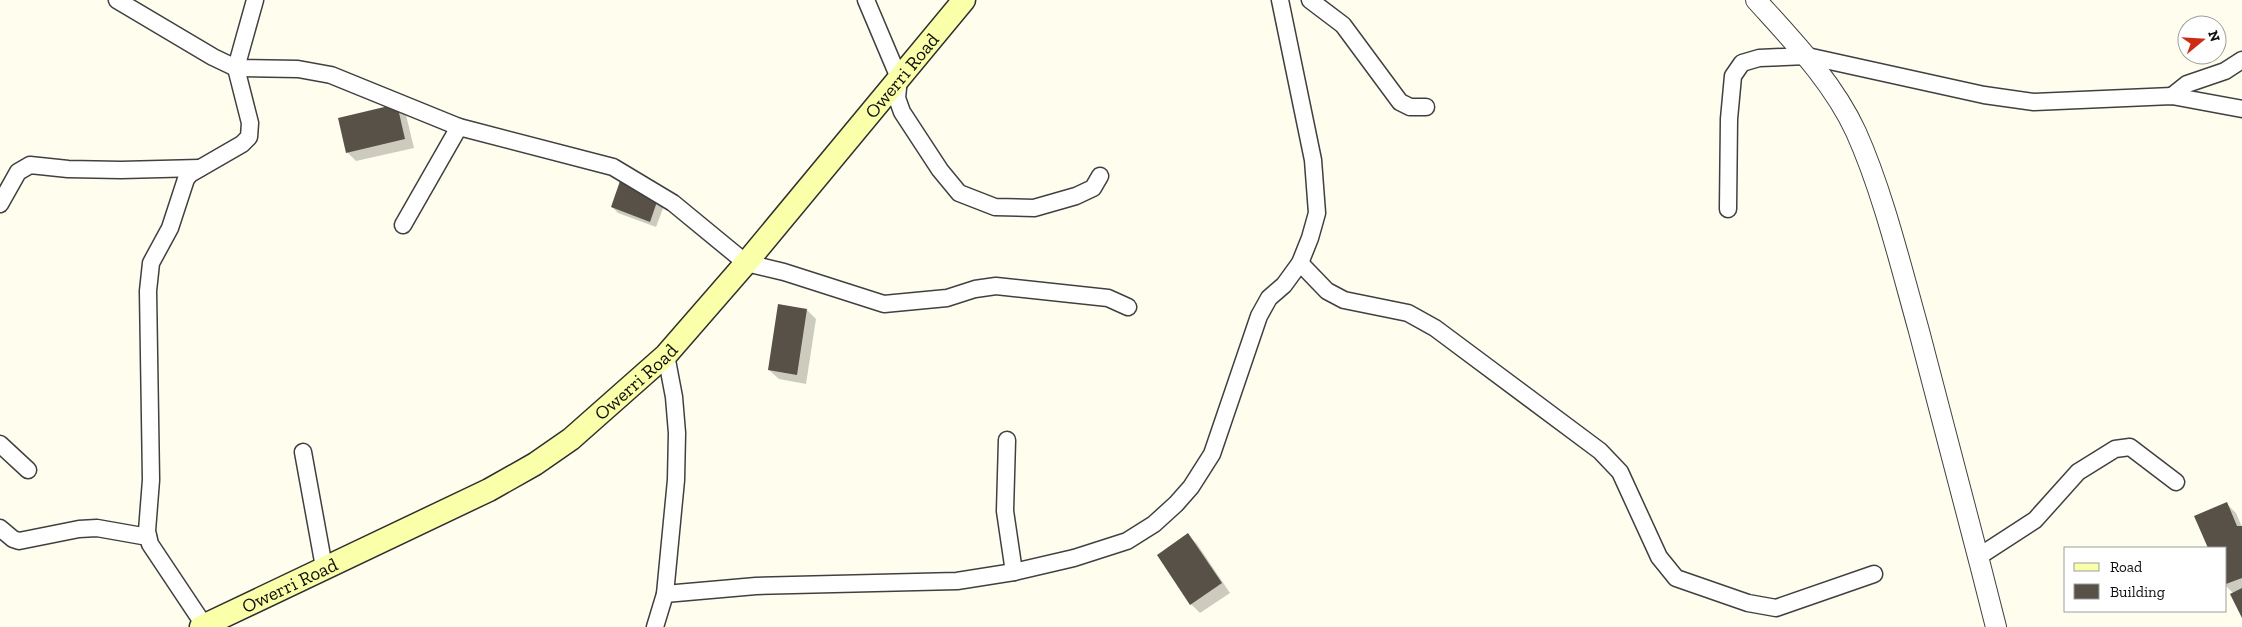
<svg xmlns="http://www.w3.org/2000/svg" width="2242" height="627" font-family="'Zilla Slab',serif">
<style>
.shadow{fill:#0003}
.building{fill:#575148}
.lines{fill:none;stroke-linecap:round;stroke-linejoin:round}
.minor-casing{stroke:#404040;stroke-width:19}
.tertiary-casing{stroke:#404040;stroke-width:22}
.secondary-casing{stroke:#2f2f2f;stroke-width:25}
.minor{stroke:#fff;stroke-width:16}
.tertiary{stroke:#fff;stroke-width:20}
.secondary{stroke:#faffa9;stroke-width:22}
.labels{text-anchor:middle;dominant-baseline:central;stroke-width:5;stroke-linejoin:round;paint-order:stroke}
.street-label{font-size:19px;fill:#0d0d0d;stroke:#fff}
</style>
<rect width="100%" height="100%" fill="#fffeee"/>
<!-- shadow -->
<g class="shadow">
<polygon points="397,106 406,115 414,148 356,161 347,152"/>
<polygon points="621,183 665,203 656,227 618,213 612,207"/>
<polygon points="807,310 816,319 806,384 779,379 769,370"/>
<polygon points="2227,504 2236,513 2242,527 2242,615 2233,593 2226,586 2226,548 2209,548 2196,517"/>
<polygon points="1188,535 1197,544 1230,593 1200,613 1191,604"/>
</g>
<!-- building -->
<g class="building">
<polygon points="397,104 405,139 346,153 338,118"/>
<polygon points="620,181 659,196 650,222 611,207"/>
<polygon points="778,304 807,309 797,375 768,370"/>
<polygon points="2227,502 2237,526 2242,526 2242,578 2226,584 2226,548 2208,548 2194,516"/>
<polygon points="1188,533 1222,583 1190,605 1157,555"/>
<polygon points="2242,588 2242,618 2230,594"/>
</g>
<g class="lines">
<!-- minor casing -->
<g class="minor-casing">
<g id="minor">
<polyline points="117,0 213,57 236,68 298,69 331,75 459,127 613,167 673,203 746,263 784,272 884,304 947,298 975,289 996,286 1108,298 1128,307"/>
<polyline points="866,0 899,78 897,98 902,112 940,170 959,193 995,207 1034,208 1076,196 1093,188 1100,176"/>
<polyline points="1310,0 1343,25 1400,102 1410,107 1426,107"/>
<polyline points="2172,96 2187,84 2225,71 2242,60"/>
<polyline points="0,204 18,172 30,165 68,169 121,170 200,168"/>
<polyline points="1728,209 1729,119 1733,76 1742,63 1759,58 1807,56 1984,95 2034,102 2172,96 2242,109"/>
<polyline points="403,225 459,127"/>
<polyline points="1300,263 1327,291 1344,300 1408,313 1435,328 1600,451 1620,472 1659,557 1676,578 1748,603 1776,608 1874,574"/>
<polyline points="1007,440 1005,511 1014,572"/>
<polyline points="0,444 28,470"/>
<polyline points="303,452 324,567"/>
<polyline points="0,528 13,539 19,541 79,529 97,528 148,537"/>
<polyline points="1978,557 2035,520 2078,472 2115,449 2130,447 2176,482"/>
<polyline points="665,594 756,586 957,581 1014,572 1074,558 1127,541 1154,524 1176,504 1191,487 1212,454 1259,316 1269,298 1284,285 1300,263 1310,238 1317,213 1313,160 1280,0"/>
<polyline points="204,625 150,544 147,531 151,480 148,291 151,263 170,228 186,179 190,174 242,144 249,137 250,123 236,68 255,0"/>
<polyline points="655,627 665,594 676,480 677,433 674,397 666,355"/>
</g>
</g>
<!-- tertiary casing -->
<g class="tertiary-casing">
<path id="tertiary" d="M1756,0c37,41 77,82 100,132 27,60 45,135 63,199 26,98 52,197 77,296"/>
</g>
<!-- secondary casing -->
<g class="secondary-casing">
<g id="secondary">
<path id="s1" d="M201,627l288,-137 46,-26 36,-25 95,-84 80,-92 218,-263"/>
</g>
</g>
<!-- minor -->
<use href="#minor" class="minor"/>
<!-- tertiary -->
<use href="#tertiary" class="tertiary"/>
<!-- secondary -->
<use href="#secondary" class="secondary"/>
</g>
<g class="labels">
<!-- street labels -->
<g class="street-label">
<text stroke="none"><textPath href="#s1" startOffset="908">Owerri Road</textPath></text>
<text stroke="none"><textPath href="#s1" startOffset="502">Owerri Road</textPath></text>
<text stroke="none"><textPath href="#s1" startOffset="98">Owerri Road</textPath></text>
</g>
</g>
<!-- legend -->
<rect x="2064" y="547" width="162" height="65" fill="#ffffff" stroke="#9e9e9e"/>
<rect x="2074" y="563" width="25" height="8" fill="#faffa9" stroke="#9e9e9e"/>
<text x="2110" y="572" font-size="15" fill="#0d0d0d">Road</text>
<rect x="2074" y="584" width="25" height="15" fill="#575148" stroke="#9e9e9e"/>
<text x="2110" y="597" font-size="15" fill="#0d0d0d">Building</text>
<!-- north arrow -->
<g transform="translate(2202 40) rotate(72)"><circle r="24" fill="#ffffff" stroke="#9e9e9e"/>
<path d="M0-4L9 19L0 12L-9 19Z" fill="#cd2b16"/>
<text y="-8" font-size="14" font-weight="bold" text-anchor="middle" fill="#0d0d0d">N</text>
</g>
</svg>
